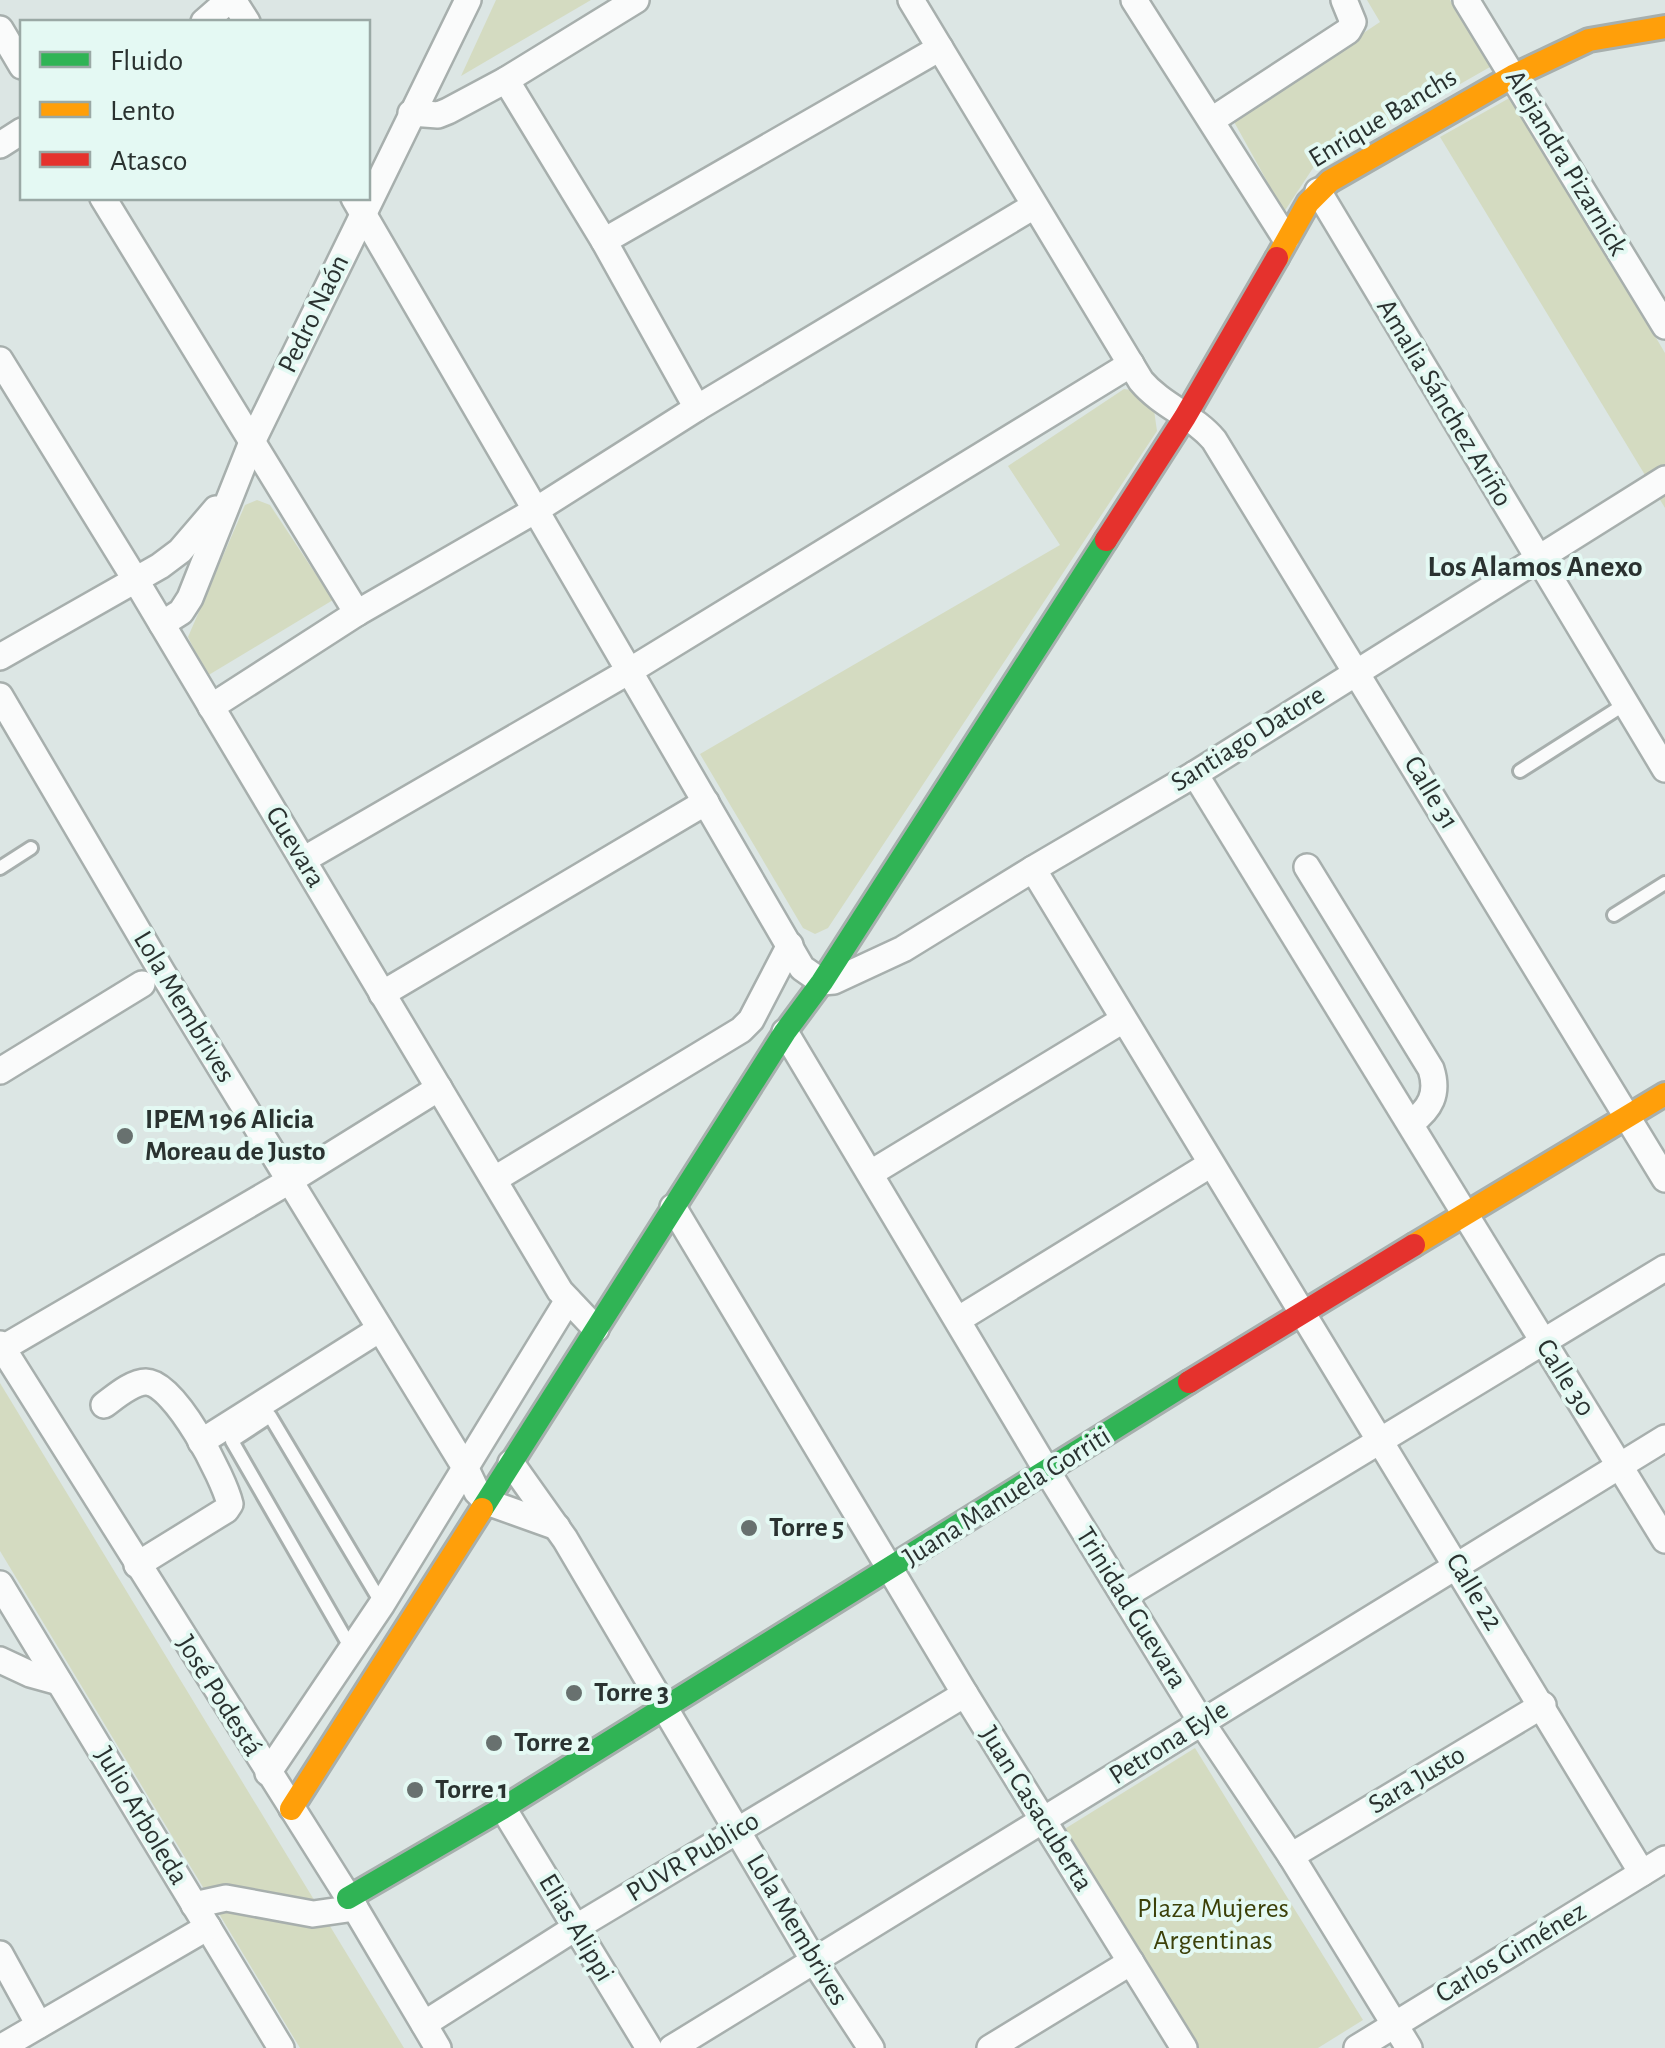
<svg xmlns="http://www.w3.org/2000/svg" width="1665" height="2048" font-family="'Alegreya Sans',sans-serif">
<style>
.green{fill:#d4dbc1}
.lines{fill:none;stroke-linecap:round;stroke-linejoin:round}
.lane-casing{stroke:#a7afad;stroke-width:18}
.street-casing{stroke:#a7afad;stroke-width:30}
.fast-casing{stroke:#a7afad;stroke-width:28}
.slow-casing{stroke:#a7afad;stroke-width:28}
.jam-casing{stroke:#a7afad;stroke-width:28}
.lane{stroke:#fafbfb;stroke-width:12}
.street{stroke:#fafbfb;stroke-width:25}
.fast{stroke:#30b455;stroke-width:22}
.slow{stroke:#ff9f0a;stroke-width:22}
.jam{stroke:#e5322d;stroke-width:22}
.poi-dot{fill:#68716f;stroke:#e4f9f3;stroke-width:4}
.labels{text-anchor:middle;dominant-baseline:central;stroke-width:8;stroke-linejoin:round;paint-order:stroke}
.street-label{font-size:28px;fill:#2a3230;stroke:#e4f9f3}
.poi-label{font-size:28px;font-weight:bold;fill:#2a3230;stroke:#e4f9f3;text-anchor:start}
.park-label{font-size:28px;fill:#3c4009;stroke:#e4f9f3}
.neighbourhood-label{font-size:30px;font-weight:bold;fill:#2a3230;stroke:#e4f9f3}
</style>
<rect width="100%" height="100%" fill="#dce6e4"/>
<!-- green -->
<g class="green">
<polygon points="496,0 591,0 461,76"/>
<polygon points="1367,0 1450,0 1490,67 1313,168 1284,212 1233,120 1380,22"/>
<polygon points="1513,96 1665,353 1665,508 1440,137"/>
<polygon points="1124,389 1137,391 1154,410 1157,431 828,928 815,934 803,928 700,754 1060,545 1008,466"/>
<polygon points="257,500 270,505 333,600 207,676 188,637 245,505"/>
<polygon points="0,1383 404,2048 300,2048 0,1551"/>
<polygon points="1195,1748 1363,2020 1318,2048 1197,2048 1063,1830"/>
</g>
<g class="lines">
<!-- lane casing -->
<g class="lane-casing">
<g id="lane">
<polyline points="1520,771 1625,704"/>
<polyline points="0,868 31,848"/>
<polyline points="1614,915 1665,883"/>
<polyline points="352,1650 232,1441 270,1416 382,1604"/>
</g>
</g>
<!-- street casing -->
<g class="street-casing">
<g id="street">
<polyline points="233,0 247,22"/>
<path d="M911,0l230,381c21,25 53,35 73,59l451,739"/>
<polyline points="1134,0 1286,239"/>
<polyline points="1466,0 1665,326"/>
<polyline points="204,22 229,0"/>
<polyline points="0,29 22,66"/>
<polyline points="506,80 604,241 697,408"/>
<polyline points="411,113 438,115 448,111 506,80 636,0"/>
<polyline points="1212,120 1348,31 1353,22 1344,0"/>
<polyline points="0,145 22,131"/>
<polyline points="1318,191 1665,769"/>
<polyline points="103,198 357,613"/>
<polyline points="354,198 802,968 822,982 834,981 903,949 1033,869 1195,774 1665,479"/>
<polyline points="604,241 940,48"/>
<polyline points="0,360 135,579 560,1291 596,1329"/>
<polyline points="162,624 181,612 190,598 252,442 468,0"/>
<polyline points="0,657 160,566 180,551 216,509"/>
<polyline points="0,696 162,972 466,1469 477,1492 487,1502 557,1527"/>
<polyline points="211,707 357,613 536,510 697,408 1034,206"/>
<polyline points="1195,774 1665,1540"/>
<polyline points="303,860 631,670 1131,364"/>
<path d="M1307,867l124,202c8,25 -1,40 -20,54"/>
<polyline points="1033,869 1642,1873"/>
<polyline points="382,994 706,802"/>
<polyline points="785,1032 1047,1471 1202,1723 1291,1856 1409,2048"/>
<polyline points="0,1071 142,984"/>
<polyline points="871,1173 1123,1020"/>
<polyline points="495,1179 741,1030 751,1020 790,945"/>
<polyline points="673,1207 965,1694 1184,2048"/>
<polyline points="959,1319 1211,1164"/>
<polyline points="0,1344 355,1908 438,2048"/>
<polyline points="3,1348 291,1180 439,1088"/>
<path d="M104,1405c11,-8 28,-23 42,-23 29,0 78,96 84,122l-4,6 -89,55"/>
<polyline points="201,1442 380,1329"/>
<polyline points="511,1463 565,1539 814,1961 871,2048"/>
<polyline points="0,1584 281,2048"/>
<polyline points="1124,1596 1665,1268"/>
<polyline points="0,1660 30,1674 59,1682"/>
<polyline points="268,1773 382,1604 568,1300"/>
<polyline points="503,1808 649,2048"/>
<polyline points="1291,1856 1543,1705"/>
<polyline points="194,1905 226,1898 313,1914 355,1908"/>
<polyline points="0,1954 39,2025"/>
<polyline points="424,2024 575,1928 965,1694"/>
<polyline points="0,2048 208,1927"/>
<polyline points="672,2048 1665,1438"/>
<polyline points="990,2048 1131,1962"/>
<polyline points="1357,2048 1665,1859"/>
</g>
</g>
<!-- fast casing -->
<g class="fast-casing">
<g id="fast">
<polyline points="482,1509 785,1032 822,982 1106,540"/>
<polyline points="348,1898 503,1808 1189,1382"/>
</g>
</g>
<!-- slow casing -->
<g class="slow-casing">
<g id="slow">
<polyline points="1277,258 1308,203 1330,181 1513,76 1589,40 1665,27"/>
<polyline points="1414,1245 1665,1094"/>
<polyline points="291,1809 482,1509"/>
</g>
</g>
<!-- jam casing -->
<g class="jam-casing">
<g id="jam">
<polyline points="1106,540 1185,417 1277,258"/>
<polyline points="1189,1382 1414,1245"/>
</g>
</g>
<!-- lane -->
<use href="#lane" class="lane"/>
<!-- street -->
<use href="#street" class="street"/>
<!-- fast -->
<use href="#fast" class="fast"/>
<!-- slow -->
<use href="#slow" class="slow"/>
<!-- jam -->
<use href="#jam" class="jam"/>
</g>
<!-- markers -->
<g class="poi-dot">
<circle cx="125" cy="1136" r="10"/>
<circle cx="749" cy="1528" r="10"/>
<circle cx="574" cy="1693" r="10"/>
<circle cx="494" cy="1743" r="10"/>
<circle cx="415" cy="1790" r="10"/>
</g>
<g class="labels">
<!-- street labels -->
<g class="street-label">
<text transform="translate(1383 118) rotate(-31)">Enrique Banchs</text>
<text transform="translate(1566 163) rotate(59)">Alejandra Pizarnick</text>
<text transform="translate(314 314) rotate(-64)">Pedro Naón</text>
<text transform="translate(1444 403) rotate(59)">Amalia Sánchez Ariño</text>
<text transform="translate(1248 739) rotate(-32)">Santiago Datore</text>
<text transform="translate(1431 793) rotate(59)">Calle 31</text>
<text transform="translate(295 847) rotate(59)">Guevara</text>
<text transform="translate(184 1007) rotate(59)">Lola Membrives</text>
<text transform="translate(1565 1378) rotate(58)">Calle 30</text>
<text transform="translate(1007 1497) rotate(-32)">Juana Manuela Gorriti</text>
<text transform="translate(1474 1592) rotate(59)">Calle 22</text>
<text transform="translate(1131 1608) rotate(58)">Trinidad Guevara</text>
<text transform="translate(219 1696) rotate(58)">José Podestá</text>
<text transform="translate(1169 1743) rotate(-32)">Petrona Eyle</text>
<text transform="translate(1417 1780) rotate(-31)">Sara Justo</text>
<text transform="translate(1036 1809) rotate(58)">Juan Casacuberta</text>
<text transform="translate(141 1816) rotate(59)">Julio Arboleda</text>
<text transform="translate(693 1857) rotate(-31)">PUVR Publico</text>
<text transform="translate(576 1928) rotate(59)">Elias Alippi</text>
<text transform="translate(797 1930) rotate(59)">Lola Membrives</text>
<text transform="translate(1511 1953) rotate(-31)">Carlos Giménez</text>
</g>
<!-- poi labels -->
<g class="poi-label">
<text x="145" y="1120">IPEM 196 Alicia<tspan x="145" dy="32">Moreau de Justo</tspan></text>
<text x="769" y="1528">Torre 5</text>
<text x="594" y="1693">Torre 3</text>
<text x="514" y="1743">Torre 2</text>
<text x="435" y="1790">Torre 1</text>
</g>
<!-- park labels -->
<g class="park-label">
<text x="1213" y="1909">Plaza Mujeres<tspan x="1213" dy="32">Argentinas</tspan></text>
</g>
<!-- neighbourhood labels -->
<g class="neighbourhood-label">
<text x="1535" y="567">Los Alamos Anexo</text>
</g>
</g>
<!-- legend -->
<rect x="20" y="20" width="350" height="180" fill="#e4f9f3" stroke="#9aa9a5" stroke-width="2.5"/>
<rect x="40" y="52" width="50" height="15" fill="#30b455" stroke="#9aa9a5" stroke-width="2.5"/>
<text x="110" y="70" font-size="30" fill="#2a3230">Fluido</text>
<rect x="40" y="102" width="50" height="15" fill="#ff9f0a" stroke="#9aa9a5" stroke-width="2.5"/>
<text x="110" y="120" font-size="30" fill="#2a3230">Lento</text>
<rect x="40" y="152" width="50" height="15" fill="#e5322d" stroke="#9aa9a5" stroke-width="2.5"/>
<text x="110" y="170" font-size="30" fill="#2a3230">Atasco</text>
</svg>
